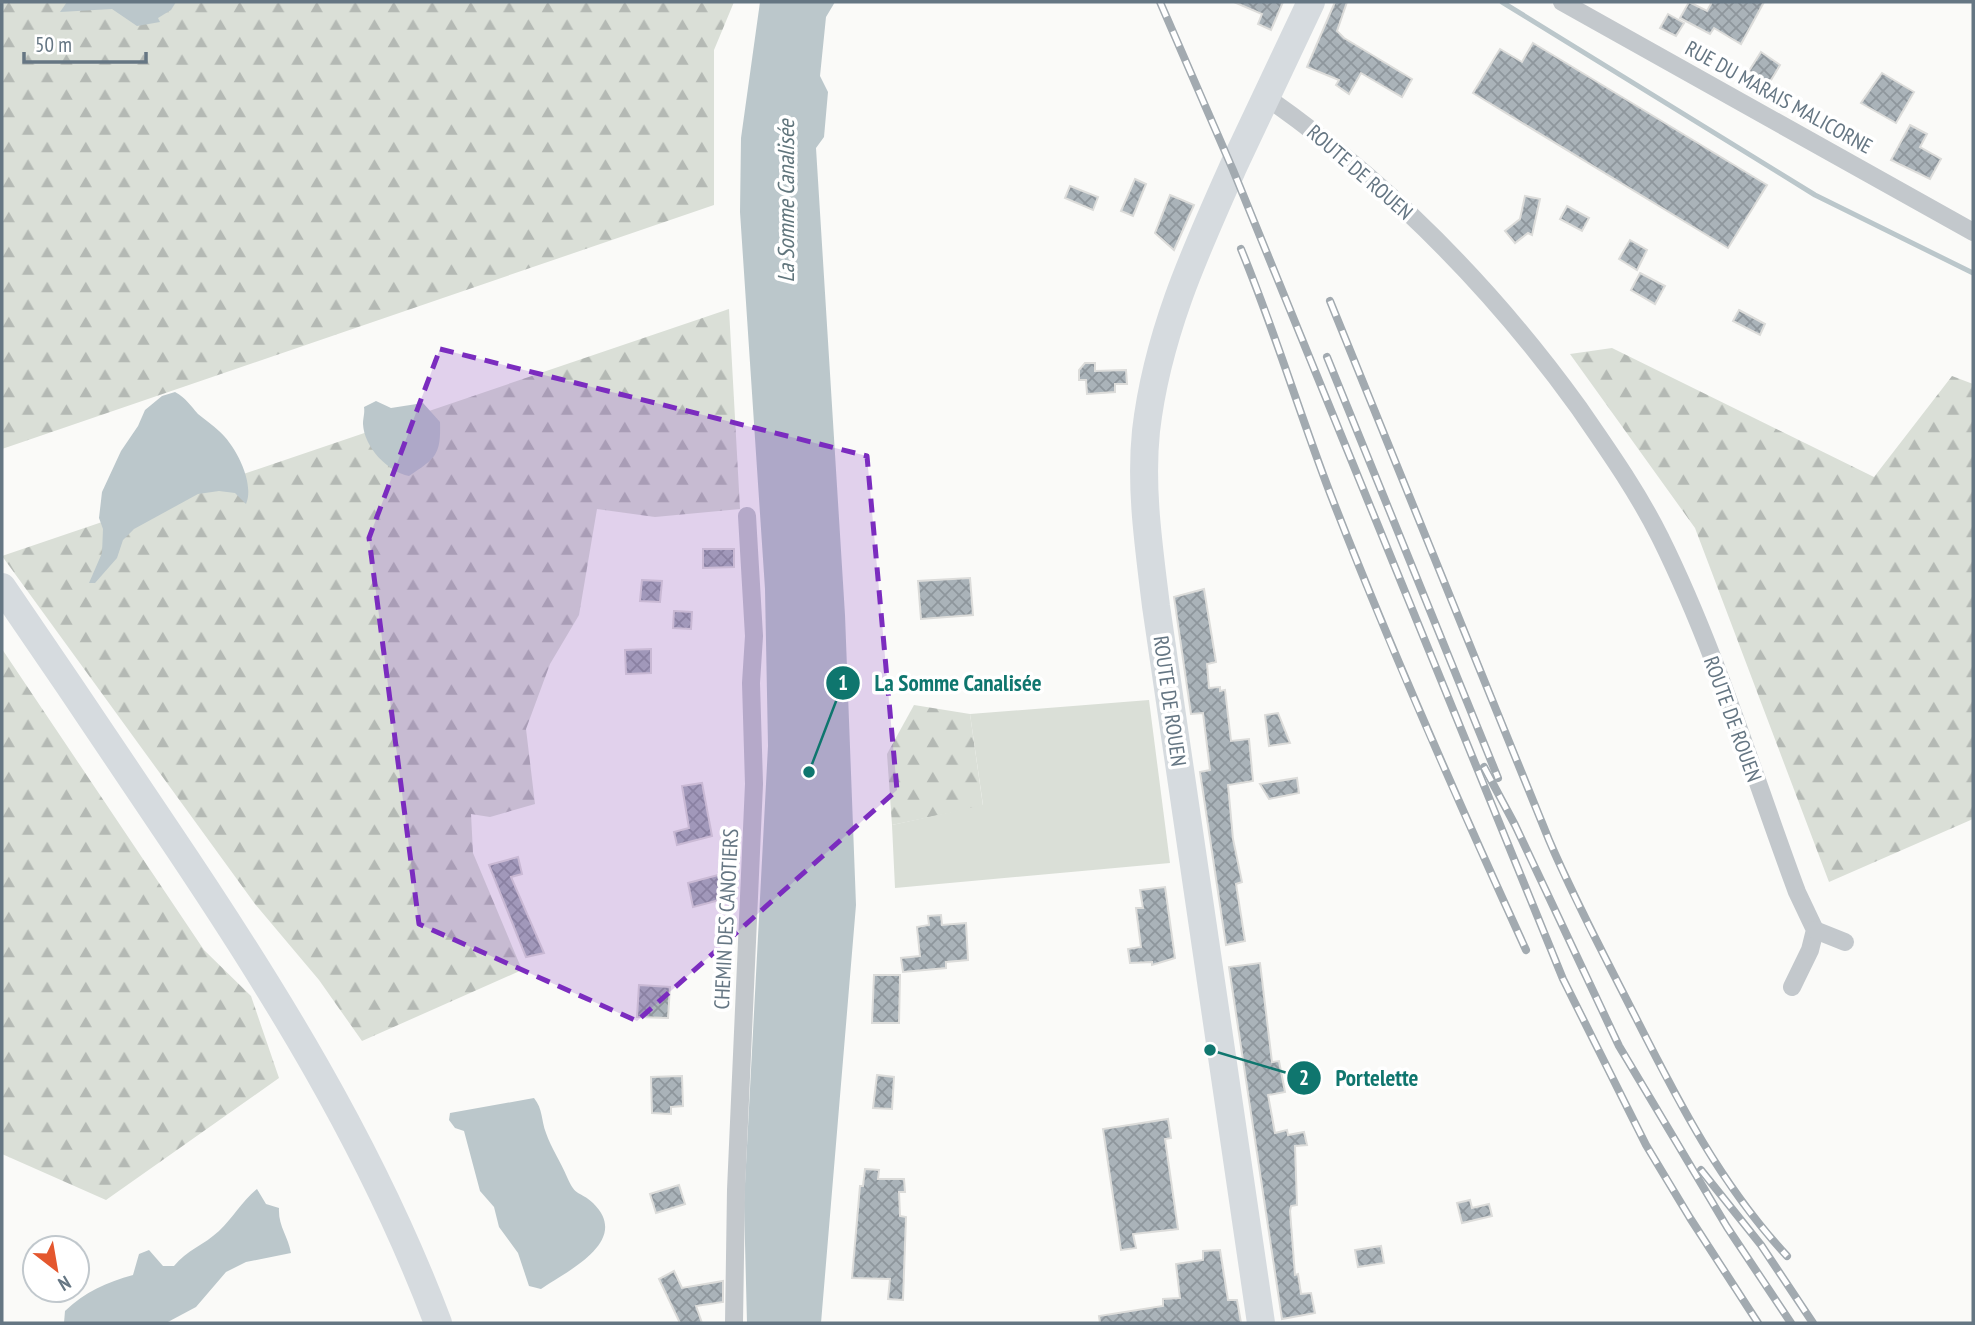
<svg xmlns="http://www.w3.org/2000/svg" width="1975" height="1325" font-family="'PT Sans Narrow',sans-serif">
<style>
.forest{fill:url(#forest-firs)}
.garden{fill:#dadfd7}
.water{fill:#bbc7cb}
.lines{fill:none;stroke-linecap:round;stroke-linejoin:round}
.stream{stroke:#bbc7cb;stroke-width:5}
.building{fill:url(#building-cross-hatch);stroke:#dcdcda;stroke-width:2}
.street{stroke:#c3c8cc;stroke-width:18}
.primary{stroke:#d6dbdf;stroke-width:28}
.rail-casing{stroke:#a2aab0;stroke-width:8}
.rail{stroke:#fff;stroke-width:5;stroke-dasharray:16;stroke-linecap:butt}
.marked{fill:#7b2cbf;fill-opacity:0.2;stroke:#7b2cbf;stroke-width:5;stroke-dasharray:14 9;stroke-linejoin:round}
.labels{text-anchor:middle;dominant-baseline:central;stroke-width:7;stroke-linejoin:round;paint-order:stroke}
.street-label{font-size:21px;fill:#657683;stroke:#fff}
.water-label{font-size:23px;font-style:italic;fill:#60757c;stroke:#fff}
.leader{fill:none;stroke:#0f766e;stroke-width:2.5}
.callout-dot{fill:#0f766e;stroke:#fff;stroke-width:2.5}
.mark-label{font-size:21px;text-anchor:middle;font-weight:bold;fill:#fff}
.callout-label{font-size:23px;text-anchor:middle;font-weight:bold;fill:#0f766e;stroke:#fff;stroke-width:7;stroke-linejoin:round;paint-order:stroke}
</style>
<defs>
<pattern id="forest-firs" width="22" height="20" patternUnits="userSpaceOnUse" patternTransform="scale(1.75)"><rect width="22" height="20" fill="#dadfd7"/><path d="M5 1l3.5 6h-7zM16 11l3.5 6h-7z" fill="#b4b9b4"/></pattern>
<pattern id="building-cross-hatch" width="8" height="8" patternUnits="userSpaceOnUse" patternTransform="scale(1.75)"><rect width="8" height="8" fill="#aab3b9"/><path d="M0 0l8 8M0 8l8-8" fill="none" stroke="#8e969c"/></pattern>
</defs>
<rect width="100%" height="100%" fill="#fafaf8"/>
<!-- forest -->
<g class="forest">
<polygon points="2,2 734,2 714,50 714,205 2,449"/>
<polygon points="729,309 740,509 655,517 597,509 579,615 550,664 526,729 535,804 490,817 471,814 473,853 522,970 362,1041 319,980 255,904 2,556"/>
<polygon points="1612,348 1874,477 1952,376 1973,384 1973,819 1829,882 1695,528 1570,354"/>
<polygon points="2,649 204,950 251,996 279,1078 106,1200 2,1154"/>
<polygon points="914,705 970,714 983,806 892,825 887,754"/>
</g>
<!-- garden -->
<polygon class="garden" points="1149,700 1170,863 895,888 892,825 983,805 970,714"/>
<!-- water -->
<g class="water">
<polygon points="67,2 176,2 171,10 158,18 160,22 137,26 112,9 60,12"/>
<polygon points="760,2 835,2 826,17 820,76 828,92 824,137 816,148 845,615 856,905 821,1323 747,1323 744,1203 768,746 765,589 740,212 741,138"/>
<path d="M175,392c11,6 15,13 23,22 7,6 15,11 21,17 17,15 36,52 27,73l-11,-11 -16,-2 -21,3 -64,35 -11,11 -6,18 -22,25h-6l13,-30 1,-24 -4,-11 3,-26 19,-41 17,-25 7,-16 17,-14z"/>
<path d="M376,401l15,7 32,-5 17,19c1,33 -4,36 -31,54 -21,-4 -45,-29 -46,-52 0,-6 2,-11 1,-17z"/>
<path d="M534,1098c9,11 7,22 12,35 5,15 15,29 21,44 9,21 12,13 26,26 39,38 -26,68 -52,86l-12,-3 -11,-33 -19,-26 -5,-20 -14,-16 -16,-60 -9,-3 -6,-8 1,-7z"/>
<path d="M257,1189l9,15 13,4c-1,18 9,28 12,45l-45,9 -20,10 -30,35 -30,16h-102l1,-12c20,-19 42,-29 68,-36l6,-21 10,-4 14,16h11c13,-16 30,-21 45,-35 14,-13 23,-30 38,-42z"/>
</g>
<g class="lines">
<!-- stream -->
<polyline class="stream" points="1502,2 1815,195 1973,273"/>
</g>
<!-- building -->
<g class="building">
<polygon points="1234,2 1283,2 1271,30 1258,24 1262,14"/>
<polygon points="1335,2 1347,2 1337,31 1344,38 1412,79 1402,97 1361,73 1349,94 1336,85 1339,80 1307,67"/>
<polygon points="1689,2 1707,11 1712,2 1764,2 1741,44 1714,28 1710,34 1680,18"/>
<polygon points="1668,14 1684,23 1676,36 1660,28"/>
<polygon points="1533,43 1767,185 1728,248 1473,93 1500,49 1522,62"/>
<polygon points="1761,52 1780,65 1768,85 1749,71"/>
<polygon points="1882,73 1914,92 1896,123 1861,103"/>
<polygon points="1910,125 1927,134 1920,147 1941,159 1930,179 1891,160"/>
<polygon points="1135,179 1146,184 1133,216 1121,211"/>
<polygon points="1070,186 1098,197 1093,210 1065,198"/>
<polygon points="1170,195 1194,205 1174,250 1155,233"/>
<polygon points="1525,196 1540,199 1532,235 1528,233 1515,243 1505,231 1520,219"/>
<polygon points="1567,206 1589,218 1582,231 1560,219"/>
<polygon points="1630,240 1647,250 1637,270 1619,259"/>
<polygon points="1640,273 1665,286 1655,304 1631,290"/>
<polygon points="1739,310 1765,324 1760,335 1733,321"/>
<polygon points="1085,363 1095,363 1095,371 1126,370 1127,384 1115,384 1115,392 1087,394 1086,380 1079,380 1079,370"/>
<polygon points="703,549 734,549 734,567 703,568"/>
<polygon points="970,578 973,615 921,619 918,581"/>
<polygon points="642,580 662,581 660,602 640,601"/>
<polygon points="1204,589 1216,662 1207,664 1209,688 1220,687 1220,691 1225,690 1231,741 1249,739 1253,781 1228,785 1233,839 1242,882 1236,884 1245,941 1226,945 1200,772 1210,770 1203,713 1191,714 1174,597"/>
<polygon points="674,611 692,612 691,629 673,628"/>
<polygon points="651,649 651,673 626,674 625,650"/>
<polygon points="1278,713 1290,743 1269,746 1265,715"/>
<polygon points="1297,778 1299,793 1269,799 1260,784"/>
<polygon points="702,783 712,836 677,845 674,832 689,828 682,786"/>
<polygon points="518,857 522,874 511,877 544,953 526,957 489,865"/>
<polygon points="722,874 727,898 693,907 688,883"/>
<polygon points="1165,887 1175,958 1152,965 1152,962 1130,963 1128,949 1141,947 1136,908 1143,908 1140,890"/>
<polygon points="941,915 942,925 966,923 968,960 946,962 946,968 903,972 901,958 920,956 917,927 929,925 928,916"/>
<polygon points="1260,963 1272,1062 1279,1061 1285,1092 1268,1095 1275,1133 1287,1130 1288,1135 1304,1132 1307,1145 1295,1146 1297,1205 1291,1206 1290,1211 1295,1275 1298,1274 1301,1294 1311,1293 1315,1313 1282,1319 1229,967"/>
<polygon points="874,975 900,975 899,1023 872,1023"/>
<polygon points="639,985 670,987 668,1018 637,1017"/>
<polygon points="877,1075 894,1077 892,1109 873,1108"/>
<polygon points="682,1076 683,1106 671,1107 671,1114 652,1113 651,1077"/>
<polygon points="1168,1119 1171,1138 1165,1139 1178,1229 1133,1234 1136,1248 1121,1250 1103,1129"/>
<polygon points="865,1169 879,1170 878,1179 904,1179 905,1192 899,1192 900,1216 906,1217 903,1300 888,1299 890,1279 852,1278 860,1186 863,1186"/>
<polygon points="679,1185 685,1204 656,1213 650,1194"/>
<polygon points="1470,1200 1472,1208 1489,1204 1492,1216 1462,1223 1457,1203"/>
<polygon points="1381,1246 1384,1263 1358,1267 1355,1250"/>
<polygon points="1220,1250 1228,1300 1237,1300 1241,1323 1100,1323 1099,1316 1163,1306 1163,1299 1180,1298 1176,1264 1203,1260 1203,1251"/>
<polygon points="674,1271 682,1288 723,1281 723,1302 696,1306 702,1323 680,1323 659,1279"/>
</g>
<g class="lines">
<!-- street -->
<g class="street">
<polyline points="1562,2 1973,232"/>
<path d="M1266,97c123,86 225,189 313,311 29,42 58,83 81,129 56,113 93,237 137,355l18,38 -5,20 -18,37"/>
<polyline points="1815,930 1845,942"/>
<polyline points="734,1323 736,1190 754,784 751,683 754,636 747,516"/>
</g>
<!-- primary -->
<g class="primary">
<path d="M2,587c55,80 109,160 163,241 106,157 206,317 273,495"/>
<path d="M1261,1323l-105,-717c-7,-58 -16,-117 -10,-175 11,-96 49,-179 88,-266 26,-54 51,-109 77,-163"/>
</g>
<!-- rail casing -->
<g class="rail-casing">
<g id="rail">
<polyline points="1160,2 1233,170 1563,979 1646,1145 1690,1218 1758,1323"/>
<path d="M1241,249c33,80 58,163 89,244 60,155 127,306 196,457"/>
<path d="M1330,301l219,539c26,61 57,119 87,178 43,85 85,167 151,238"/>
<polyline points="1327,357 1498,778"/>
<polyline points="1484,767 1515,825 1619,1046 1727,1227 1791,1323"/>
<polyline points="1701,1170 1761,1245 1813,1323"/>
</g>
</g>
<!-- rail -->
<use href="#rail" class="rail"/>
</g>
<!-- marked area -->
<path class="marked" d="M440,349l427,107 30,334 -260,231 -218,-97 -50,-386z"/>
<g class="labels">
<!-- street labels -->
<g class="street-label">
<text transform="translate(1779 97) rotate(29)">RUE DU MARAIS MALICORNE</text>
<text transform="translate(1360 172) rotate(41)">ROUTE DE ROUEN</text>
<text transform="translate(1170 701) rotate(82)">ROUTE DE ROUEN</text>
<text transform="translate(1733 719) rotate(70)">ROUTE DE ROUEN</text>
<text transform="translate(726 919) rotate(-87)">CHEMIN DES CANOTIERS</text>
</g>
<!-- water labels -->
<g class="water-label">
<text transform="translate(785 201) rotate(-90)">La Somme Canalisée</text>
</g>
</g>
<!-- callouts -->
<path class="leader" d="M809 772L843 683M1210 1050L1304 1078"/>
<g class="callout-dot">
<circle cx="809" cy="772" r="7"/>
<circle cx="1210" cy="1050" r="7"/>
<circle cx="843" cy="683" r="18"/>
<circle cx="1304" cy="1078" r="18"/>
</g>
<g class="mark-label">
<text x="843" y="690">1</text>
<text x="1304" y="1085">2</text>
</g>
<g class="callout-label">
<text x="958" y="691">La Somme Canalisée</text>
<text x="1377" y="1086">Portelette</text>
</g>
<!-- border -->
<rect width="1975" height="1325" fill="none" stroke="#657683" stroke-width="7"/>
<!-- north arrow -->
<g transform="translate(56 1269) rotate(149)"><circle r="33" fill="#ffffff" stroke="#c1c8cd" stroke-width="2"/>
<path d="M0-5L12 26L0 18L-12 26Z" fill="#e4572e"/>
<text y="-10" font-size="19" font-weight="bold" text-anchor="middle" fill="#657683">N</text>
</g>
<!-- scale -->
<path d="M24 52v10h122v-10" fill="none" stroke="#657683" stroke-width="3.5"/>
<text x="35" y="52" font-size="21" fill="#657683" stroke="#ffffff" stroke-width="5" paint-order="stroke">50 m</text>
</svg>
